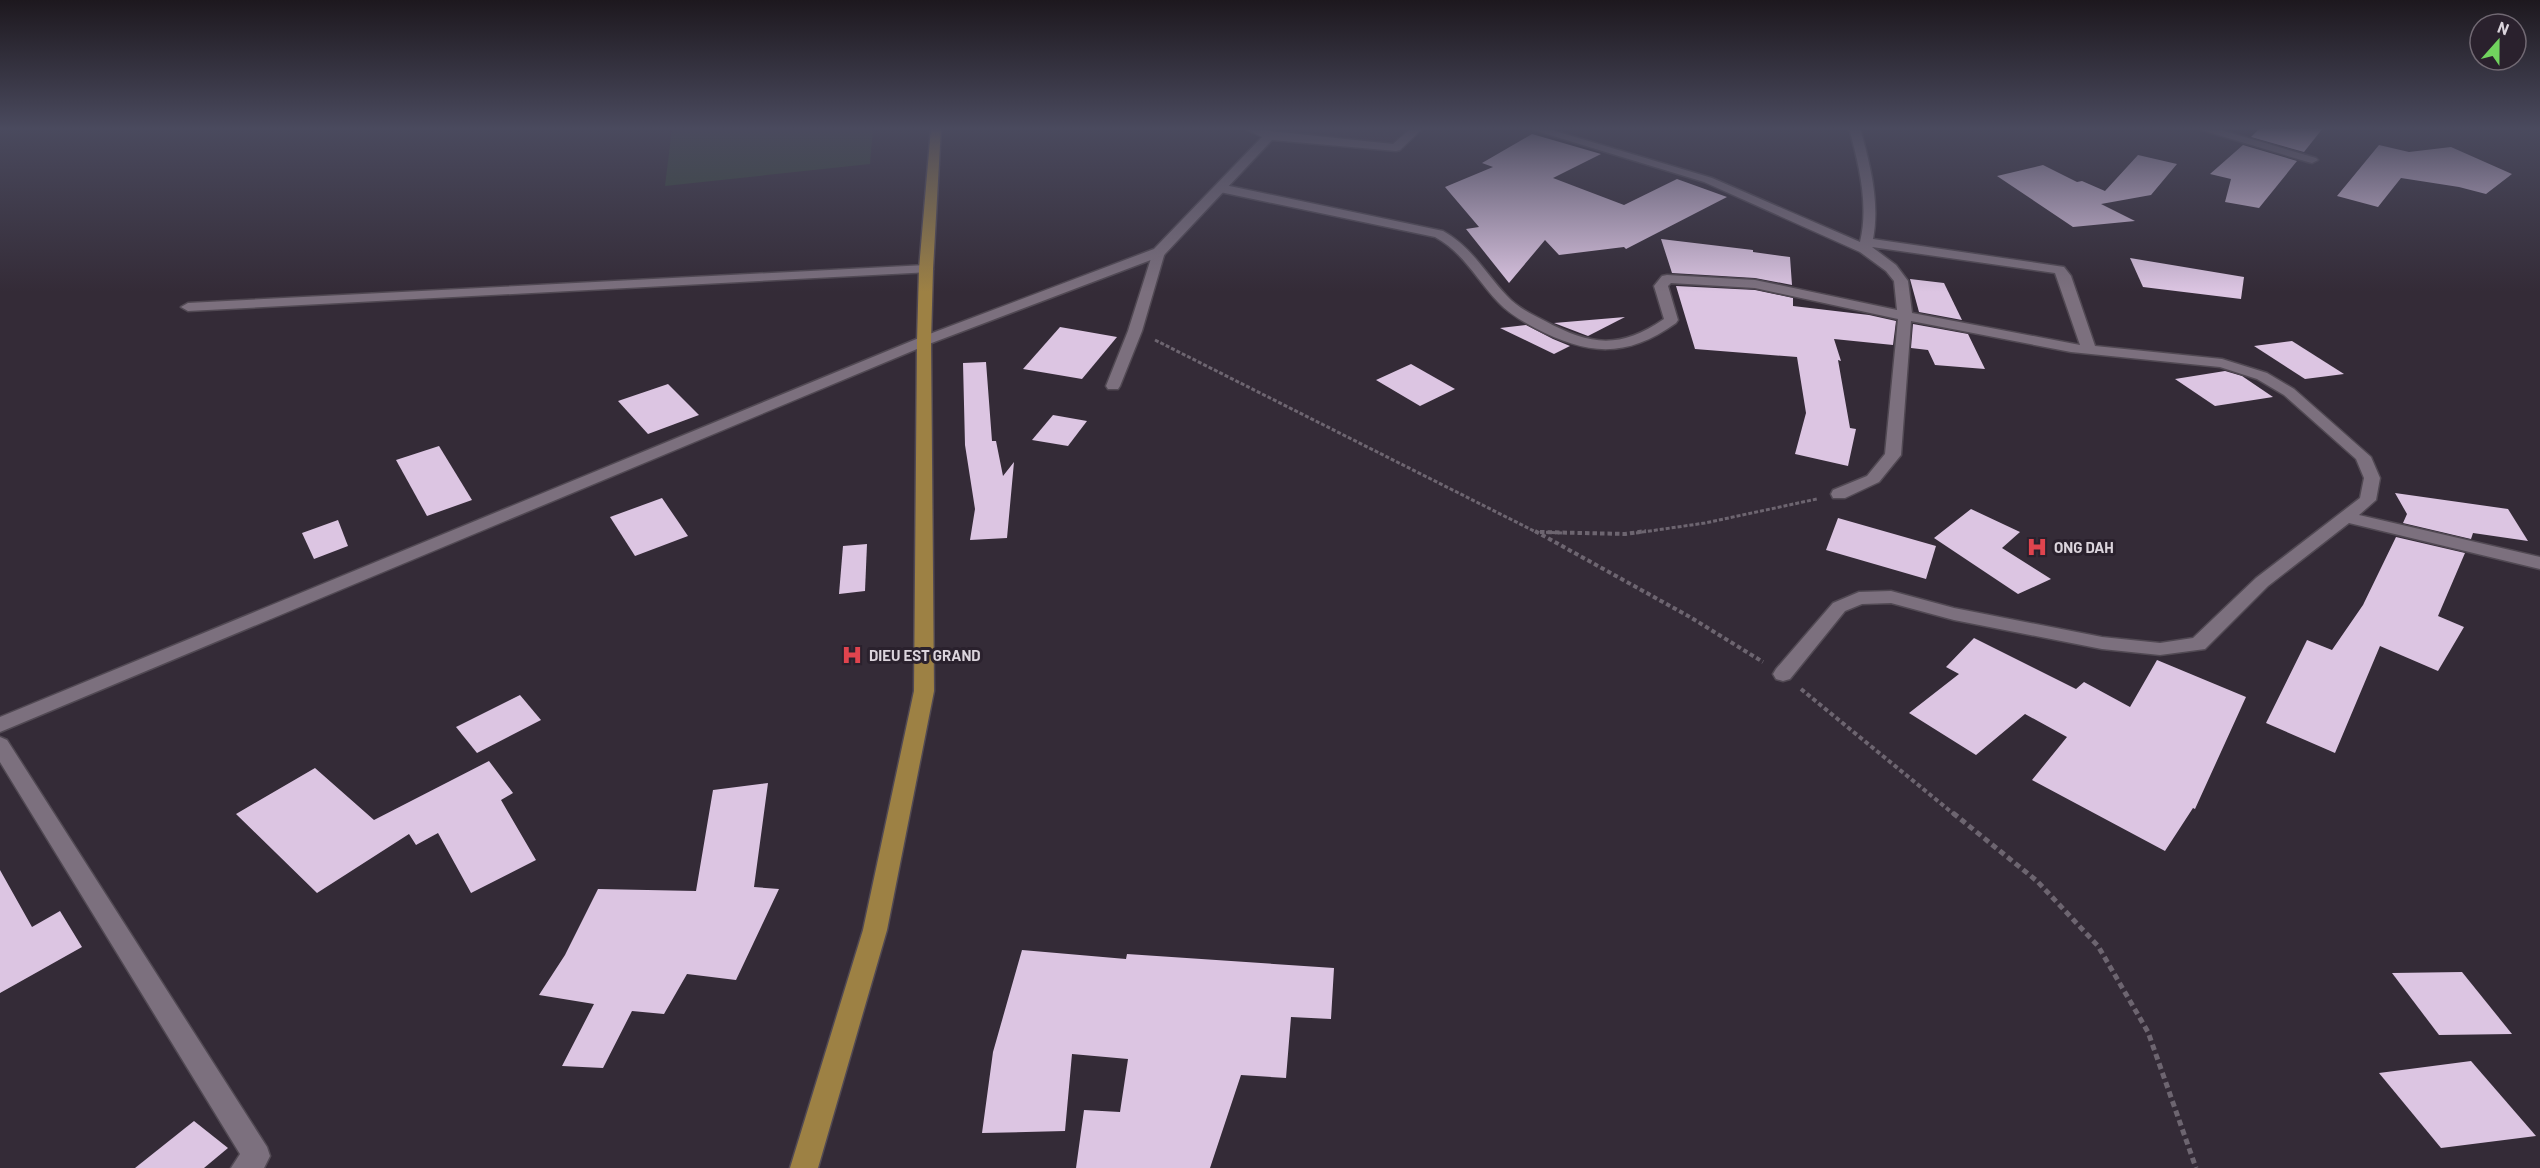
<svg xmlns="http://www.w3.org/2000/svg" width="2540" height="1168" font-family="Barlow,sans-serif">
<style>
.built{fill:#413344}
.green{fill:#364737}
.building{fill:#dcc5e2}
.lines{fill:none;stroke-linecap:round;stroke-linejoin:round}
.minor-casing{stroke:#514953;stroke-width:3}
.tertiary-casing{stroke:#514953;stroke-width:3}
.trunk-casing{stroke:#514953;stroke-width:3}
.path-far2{stroke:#6d6570;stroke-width:3;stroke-dasharray:4 2;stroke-linecap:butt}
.path-far1{stroke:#6d6570;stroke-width:4;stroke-dasharray:4.5 3;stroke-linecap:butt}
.path{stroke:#6d6570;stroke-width:5;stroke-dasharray:6 4;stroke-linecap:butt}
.minor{fill:#7c707e;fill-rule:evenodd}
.tertiary{fill:#7c707e;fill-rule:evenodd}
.trunk{fill:#9d8144;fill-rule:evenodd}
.labels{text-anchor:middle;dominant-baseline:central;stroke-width:6;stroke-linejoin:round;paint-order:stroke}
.poi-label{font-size:15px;font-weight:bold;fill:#dbd4dc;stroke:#2a212d;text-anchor:start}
</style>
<rect width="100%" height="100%" fill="#342b37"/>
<!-- built -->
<polygon class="built" points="1258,128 1410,128 1392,144 1271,133"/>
<!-- green -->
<polygon class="green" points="672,128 873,128 870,164 665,186"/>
<!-- building -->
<g class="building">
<polygon points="2260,128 2323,128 2304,152 2251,137"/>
<polygon points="1532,134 1601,154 1553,178 1624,205 1677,179 1727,197 1626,249 1624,247 1559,255 1545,240 1509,283 1466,229 1479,227 1445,187 1493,167 1482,163"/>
<polygon points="2243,145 2297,161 2259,208 2225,202 2231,179 2210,174"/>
<polygon points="2379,145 2409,152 2451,147 2512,174 2486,194 2459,187 2401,178 2378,207 2337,196"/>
<polygon points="2138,155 2177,164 2151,195 2101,204 2135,221 2073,227 1997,176 2043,165 2077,182 2082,181 2105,191"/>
<polygon points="1661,239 1753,250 1753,252 1790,257 1792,285 1755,278 1672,273"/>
<polygon points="2130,258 2244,277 2241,299 2143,287"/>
<polygon points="1910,279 1944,283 1962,320 1919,312"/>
<polygon points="1676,286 1755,290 1793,298 1793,306 1869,315 1896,321 1893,345 1834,339 1841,361 1838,360 1850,428 1856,429 1848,466 1795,454 1806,413 1797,357 1695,349"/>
<polygon points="1625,317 1588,336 1554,323"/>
<polygon points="1913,324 1968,334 1985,369 1935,365 1928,350 1911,348"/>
<polygon points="1526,325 1553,339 1570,346 1554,354 1500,328"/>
<polygon points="1060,327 1117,337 1082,379 1023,369"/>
<polygon points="2292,341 2344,374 2305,379 2254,346"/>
<polygon points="986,362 992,441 996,441 1003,476 1014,462 1007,538 970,540 975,509 965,445 963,363"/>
<polygon points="1411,364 1455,389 1420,406 1376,380"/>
<polygon points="2225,371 2242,376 2273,397 2215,406 2175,379"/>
<polygon points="668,384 699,415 648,434 618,401"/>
<polygon points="1053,415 1087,421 1068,446 1032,440"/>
<polygon points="439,446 472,500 427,516 396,460"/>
<polygon points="2395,493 2508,509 2528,541 2473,533 2471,539 2403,523 2407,514"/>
<polygon points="662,498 688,536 635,556 610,517"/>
<polygon points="1971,509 2020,532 2002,548 2051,579 2018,594 1934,538"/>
<polygon points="1838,518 1936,546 1926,579 1826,550"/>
<polygon points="338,520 348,546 314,559 302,533"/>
<polygon points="2396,537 2465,553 2438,616 2464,627 2438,671 2380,646 2335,753 2266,723 2307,640 2332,650 2363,605"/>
<polygon points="867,544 865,591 839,594 843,546"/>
<polygon points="1974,638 2076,689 2084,682 2130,707 2157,660 2246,697 2195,809 2193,808 2165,851 2032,780 2067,737 2025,714 1976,755 1909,713 1959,674 1946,667"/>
<polygon points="520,695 541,720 477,753 456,727"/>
<polygon points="489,761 513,793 501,800 536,860 471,893 438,833 416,845 409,834 317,893 236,814 315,768 374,820"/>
<polygon points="768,783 754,887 779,889 736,980 687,974 664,1014 632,1011 603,1068 562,1066 594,1004 539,995 565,955 598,889 696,891 713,790"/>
<polygon points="0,870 32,927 60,911 82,947 0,993"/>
<polygon points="1022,950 1126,959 1127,954 1334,968 1331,1019 1291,1017 1286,1078 1241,1075 1210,1168 1076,1168 1084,1110 1120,1112 1128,1059 1072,1054 1065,1131 982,1133 993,1052"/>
<polygon points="2462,972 2512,1034 2439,1035 2392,973"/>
<polygon points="2471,1061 2536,1136 2441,1148 2379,1073"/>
<polygon points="194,1121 228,1148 204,1168 135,1168"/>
</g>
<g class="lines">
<!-- minor casing -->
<g class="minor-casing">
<g id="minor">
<path d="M1527,128h18l167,50 148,64c9,-37 -1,-77 -11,-114h11c10,36 20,74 13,111l191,28 7,9 24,70 127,13 45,14 27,16 77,68 9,21 -4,22 -17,15 181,42v12l-191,-46 -81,63 -63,63 -45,6 -58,-6 -148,-29 -63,-17 -29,1 -17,7 -55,68 -7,2 -7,-2 -3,-5 3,-5 57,-66 26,-11 32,-1 63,17 148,29 58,6 33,-5 63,-60 104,-80 4,-20 -8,-19 -72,-64 -27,-16 -37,-12 -149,-15 -160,-31 -10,134 -22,27 -34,16h-12l-2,-4 2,-4 34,-14 18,-22 13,-135 -143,-31 -84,-5 -3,3 10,34 -2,3c-50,36 -89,32 -141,5 -13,-7 -27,-15 -37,-26 -22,-23 -34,-49 -63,-65l-215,-45 -6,-4 6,-4 223,47c29,16 42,42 64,65 10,11 24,18 38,25 45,24 74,29 119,-2l-10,-33 8,-10 5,-1 88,5 142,30 -3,-29 -8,-10 -26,-19 -156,-70zM1872,247l183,26 25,72 -168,-32 -4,-32 -12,-16z"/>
<polygon points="2195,128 2214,128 2316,158 2318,160 2312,163 2308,162"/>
<polygon points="1159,248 1165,252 1142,331 1120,386 1118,389 1108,389 1106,386 1128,331 1153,252"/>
<polygon points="926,265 931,266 933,269 931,272 188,311 181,307 188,303"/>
<polygon points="0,737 7,740 267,1147 270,1156 264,1168 231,1168 240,1154 0,762"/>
</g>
</g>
<!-- tertiary casing -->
<g class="tertiary-casing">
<polygon id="tertiary" points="1243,128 1393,144 1411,128 1423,128 1400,150 1396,151 1272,140 1164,255 929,344 0,732 0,717 919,338 1154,249 1262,137"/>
</g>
<!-- trunk casing -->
<g class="trunk-casing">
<polygon id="trunk" points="931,128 941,128 933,269 931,341 934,691 887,930 818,1168 790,1168 863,930 914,691 917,341 919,269"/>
</g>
<!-- path-far2 -->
<g class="path-far2">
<polyline points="1155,340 1538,533"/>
<polyline points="1540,532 1563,533"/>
<polyline points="1636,533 1705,523 1817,499"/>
</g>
<!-- path-far1 -->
<g class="path-far1">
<polyline points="1535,531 1690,617 1763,662"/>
<polyline points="1540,532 1625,534 1646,531"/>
<polyline points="1801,689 1955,815"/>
</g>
<!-- path -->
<polyline class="path" points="1953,813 2037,881 2098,946 2148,1032 2196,1168"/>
<!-- minor -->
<use href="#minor" class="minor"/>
<!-- tertiary -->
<use href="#tertiary" class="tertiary"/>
<!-- trunk -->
<use href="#trunk" class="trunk"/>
</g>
<!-- sky -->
<linearGradient id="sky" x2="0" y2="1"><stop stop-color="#1d181e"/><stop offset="0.44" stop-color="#4a4a5e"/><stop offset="1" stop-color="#4a4a5e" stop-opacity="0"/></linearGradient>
<rect width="2540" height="292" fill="url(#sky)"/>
<!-- icons -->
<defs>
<g id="hospital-bare" transform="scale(1.62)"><path d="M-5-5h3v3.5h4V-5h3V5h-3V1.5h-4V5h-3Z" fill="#e0444e" stroke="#2a212d" stroke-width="2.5" paint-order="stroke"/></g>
</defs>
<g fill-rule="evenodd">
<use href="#hospital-bare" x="2037" y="547"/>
<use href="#hospital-bare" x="852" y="655"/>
</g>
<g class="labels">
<!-- poi labels -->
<g class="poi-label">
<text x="2054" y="547">ONG DAH</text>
<text x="869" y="655">DIEU EST GRAND</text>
</g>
</g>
<!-- north arrow -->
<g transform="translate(2498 42) rotate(21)"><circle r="28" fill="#2a212d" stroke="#716973" stroke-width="1.5"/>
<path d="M0-4.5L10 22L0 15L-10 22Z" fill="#71d35e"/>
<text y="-9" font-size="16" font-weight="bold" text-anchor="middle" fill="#dbd4dc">N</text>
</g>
</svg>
